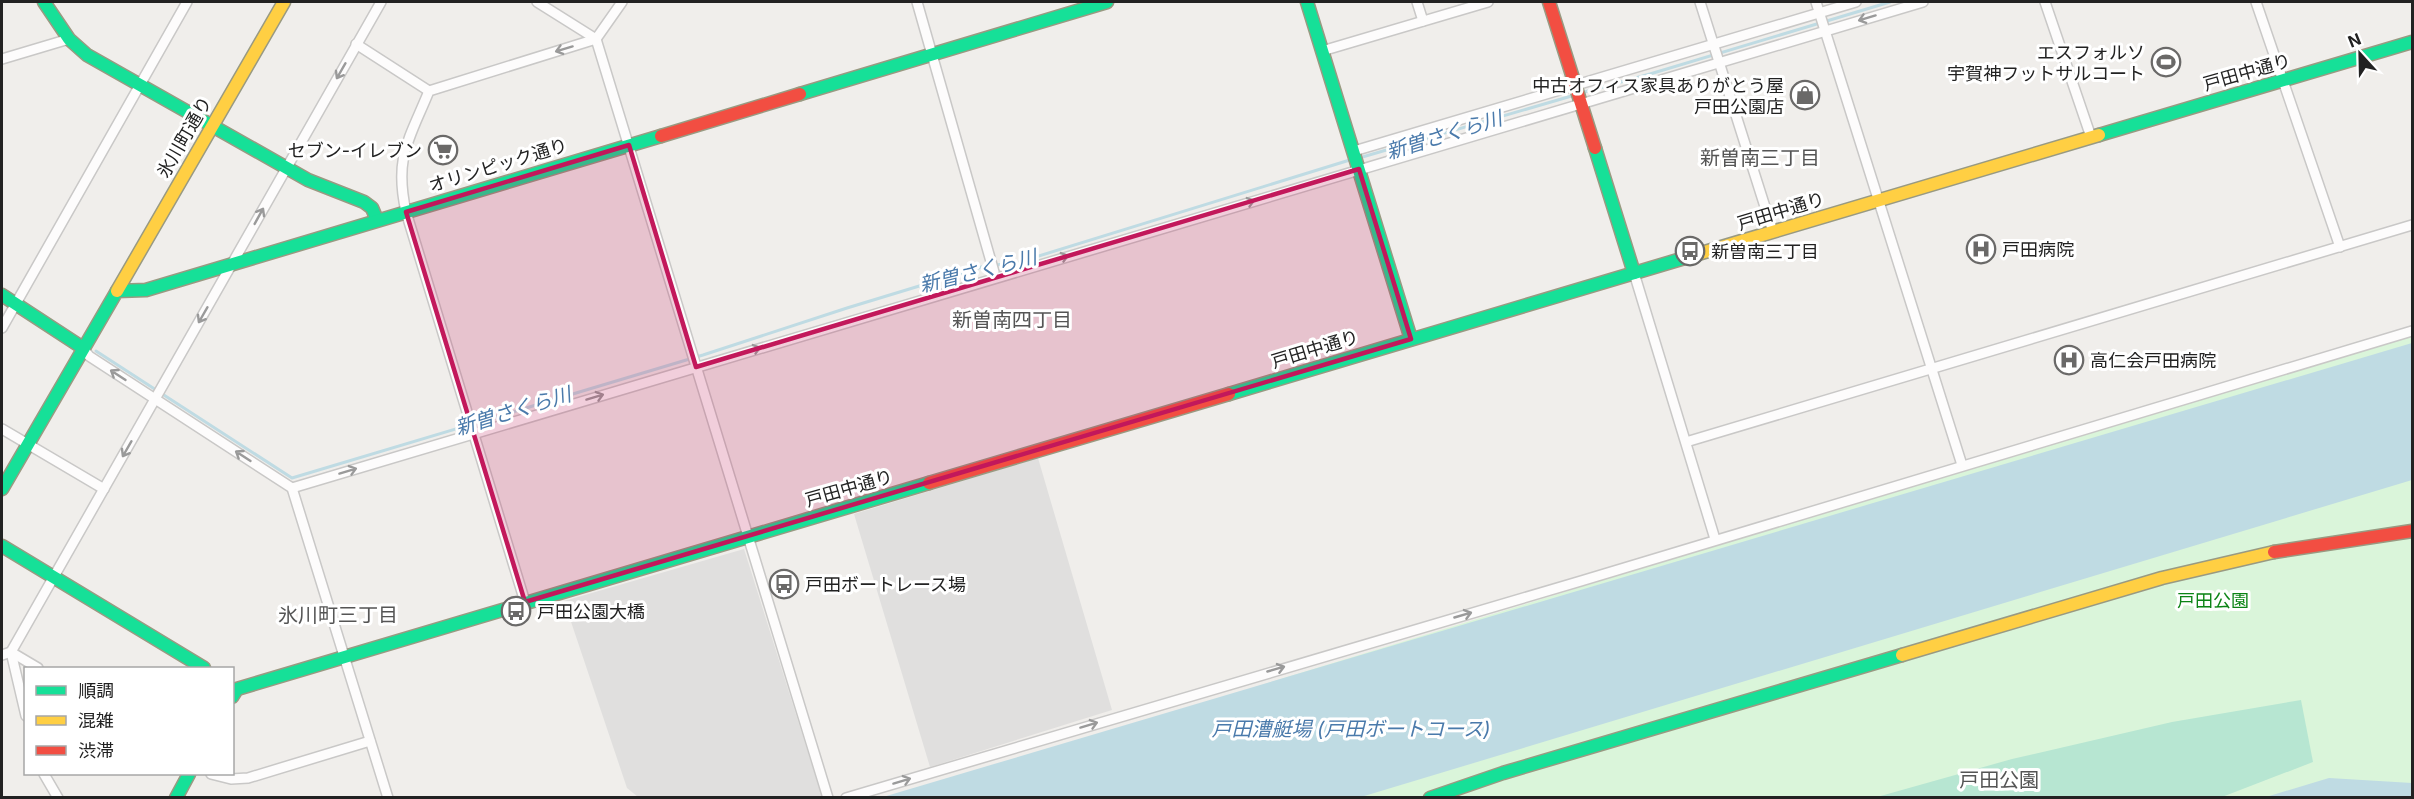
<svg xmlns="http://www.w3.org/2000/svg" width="2414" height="799" font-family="Inter,'Noto Sans JP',sans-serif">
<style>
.park{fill:#daf5da}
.pitch{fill:#b7e6d2}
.parking{fill:#e0dfde}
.water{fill:#bfdbe3}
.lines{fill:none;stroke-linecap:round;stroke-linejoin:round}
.stream{stroke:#bfdbe3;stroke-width:3}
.street-casing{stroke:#c9c8c7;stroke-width:12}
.fast-casing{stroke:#999a82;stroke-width:15}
.slow-casing{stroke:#999a82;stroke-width:15}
.jam-casing{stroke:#999a82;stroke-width:15}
.street{stroke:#fdfcfc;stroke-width:9}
.fast{stroke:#16e098;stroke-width:12}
.slow{stroke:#ffcf43;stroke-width:12}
.jam{stroke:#f24e42;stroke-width:12}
.oneway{stroke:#9a9a9a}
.marked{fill:#c2185b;fill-opacity:0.2;stroke:#c2185b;stroke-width:4.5;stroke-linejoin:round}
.labels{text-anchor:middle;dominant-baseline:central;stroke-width:6;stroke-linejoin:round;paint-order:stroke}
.poi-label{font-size:18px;fill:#222;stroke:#fff;text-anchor:start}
.street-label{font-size:18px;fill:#222;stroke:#fff}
.park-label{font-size:18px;fill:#0c8416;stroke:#fff}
.water-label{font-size:20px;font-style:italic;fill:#4a7aab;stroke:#fff}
.neighbourhood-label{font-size:20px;fill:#555;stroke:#fff}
</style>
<rect width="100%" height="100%" fill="#f0eeeb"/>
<!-- park -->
<polygon class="park" points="2412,333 2412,797 908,798 1284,678"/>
<!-- pitch -->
<polygon class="pitch" points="2301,700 2313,762 2222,797 1877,797 2012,759 2172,722"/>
<!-- parking -->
<g class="parking">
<polygon points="1038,458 1112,710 930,767 854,514"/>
<polygon points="744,549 822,797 638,797 627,788 564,601"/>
</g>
<!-- water -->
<g class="water">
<polygon points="2412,343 2412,480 1361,797 883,797"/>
<polygon points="2329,778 2412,783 2412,797 2266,797"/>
</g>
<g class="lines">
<!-- stream -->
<g class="stream">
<polyline points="1581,93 1650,74 1890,2"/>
<polyline points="1359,158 1575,95"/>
<polyline points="96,351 292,478 703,355 847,308 985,266 1016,263 1353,159"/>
</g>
<!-- street casing -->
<g class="street-casing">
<g id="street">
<polyline points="537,2 596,39 828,798"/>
<polyline points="917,2 994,272"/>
<polyline points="1417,2 1423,21"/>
<polyline points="1700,2 1773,232"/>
<polyline points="1816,2 1962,465"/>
<polyline points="2045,2 2091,137"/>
<polyline points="2256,2 2340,247"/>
<polyline points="356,44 429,91"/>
<polyline points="1322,51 1488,2"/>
<polyline points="2,59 69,39"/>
<polyline points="1354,151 1856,2"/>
<polyline points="1634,273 1715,539"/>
<polyline points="2,328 187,2"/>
<polyline points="83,348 89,356 292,488 388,798"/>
<polyline points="2,429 104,489"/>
<polyline points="1686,442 2412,225"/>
<polyline points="292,488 1923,2"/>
<path d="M525,602l-119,-390c-12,-55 3,-72 23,-121l167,-52 26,-37"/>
<polyline points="2,655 11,652 38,668"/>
<polyline points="26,716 11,652 381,2"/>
<polyline points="44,774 58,798"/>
<polyline points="211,774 231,779 248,778 370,741"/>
<polyline points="846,798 1581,581 2412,331"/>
</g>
</g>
<!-- fast casing -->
<g class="fast-casing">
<g id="fast">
<polyline points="44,2 69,39 87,55 308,180 364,202 372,208 377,220"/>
<polyline points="1307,2 1411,339"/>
<polyline points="800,94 1107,2"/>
<polyline points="2099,135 2412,42"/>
<polyline points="1595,148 1634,273"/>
<polyline points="2,295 83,348"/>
<polyline points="1229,394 1698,254"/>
<polyline points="2,489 117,291 146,290 661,136"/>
<polyline points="2,546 204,668"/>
<polyline points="232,697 237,689 929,483"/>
<polyline points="176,798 189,774"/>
<polyline points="1430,798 1503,773 1902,655"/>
</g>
</g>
<!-- slow casing -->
<g class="slow-casing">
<g id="slow">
<polyline points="1698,254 2099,135"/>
<polyline points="117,291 284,2"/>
<polyline points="1902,655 2162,578 2274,552"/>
</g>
</g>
<!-- jam casing -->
<g class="jam-casing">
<g id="jam">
<polyline points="1549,2 1595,148"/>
<polyline points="661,136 800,94"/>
<polyline points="929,483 1229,394"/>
<polyline points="2274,552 2412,531"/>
</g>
</g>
<!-- street -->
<use href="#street" class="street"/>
<!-- fast -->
<use href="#fast" class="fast"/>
<!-- slow -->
<use href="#slow" class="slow"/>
<!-- jam -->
<use href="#jam" class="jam"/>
</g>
<!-- one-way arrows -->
<defs><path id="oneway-shaft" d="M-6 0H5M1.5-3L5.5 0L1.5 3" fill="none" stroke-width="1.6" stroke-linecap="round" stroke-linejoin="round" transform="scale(1.5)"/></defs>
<g class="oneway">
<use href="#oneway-shaft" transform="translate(1867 18) rotate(163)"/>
<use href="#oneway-shaft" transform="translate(564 49) rotate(163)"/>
<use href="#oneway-shaft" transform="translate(341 71) rotate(120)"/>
<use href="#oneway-shaft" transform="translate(1246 203) rotate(-17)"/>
<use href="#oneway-shaft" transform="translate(259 216) rotate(-61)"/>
<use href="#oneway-shaft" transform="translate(1060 258) rotate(-17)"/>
<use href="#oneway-shaft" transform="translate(203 315) rotate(120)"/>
<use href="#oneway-shaft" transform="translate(752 350) rotate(-17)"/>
<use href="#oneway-shaft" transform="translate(118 375) rotate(-147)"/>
<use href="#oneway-shaft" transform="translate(595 397) rotate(-17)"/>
<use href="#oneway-shaft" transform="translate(127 449) rotate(120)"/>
<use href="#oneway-shaft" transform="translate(243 456) rotate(-147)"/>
<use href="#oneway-shaft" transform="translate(348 471) rotate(-17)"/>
<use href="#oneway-shaft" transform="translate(1463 615) rotate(-16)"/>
<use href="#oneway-shaft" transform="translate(1276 669) rotate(-16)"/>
<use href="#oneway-shaft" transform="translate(1089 725) rotate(-17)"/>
<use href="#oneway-shaft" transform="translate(902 781) rotate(-17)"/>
</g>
<!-- marked area -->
<path class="marked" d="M629,145l67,222 663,-198 52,170 -886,263 -119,-390z"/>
<!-- icons -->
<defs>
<g id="stadium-ring" transform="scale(1.5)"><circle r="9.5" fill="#fff" stroke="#6a6968" stroke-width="1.5"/><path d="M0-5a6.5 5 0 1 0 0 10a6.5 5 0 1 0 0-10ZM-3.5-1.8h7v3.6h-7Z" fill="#6a6968"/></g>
<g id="shop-ring" transform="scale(1.5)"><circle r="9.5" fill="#fff" stroke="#6a6968" stroke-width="1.5"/><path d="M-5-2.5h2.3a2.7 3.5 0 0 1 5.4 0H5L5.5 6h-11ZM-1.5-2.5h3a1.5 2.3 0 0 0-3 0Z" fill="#6a6968"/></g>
<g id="supermarket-ring" transform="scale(1.5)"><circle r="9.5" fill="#fff" stroke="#6a6968" stroke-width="1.5"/><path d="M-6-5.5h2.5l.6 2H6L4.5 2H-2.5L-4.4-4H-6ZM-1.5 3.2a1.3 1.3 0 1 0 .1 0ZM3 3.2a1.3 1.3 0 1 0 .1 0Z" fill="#6a6968"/></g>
<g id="hospital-ring" transform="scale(1.5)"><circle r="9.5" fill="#fff" stroke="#6a6968" stroke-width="1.5"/><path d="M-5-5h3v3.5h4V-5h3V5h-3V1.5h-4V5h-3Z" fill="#6a6968"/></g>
<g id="bus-ring" transform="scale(1.5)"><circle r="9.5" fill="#fff" stroke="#6a6968" stroke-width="1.5"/><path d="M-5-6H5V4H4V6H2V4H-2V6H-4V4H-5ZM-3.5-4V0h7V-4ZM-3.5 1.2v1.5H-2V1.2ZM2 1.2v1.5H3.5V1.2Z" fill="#6a6968"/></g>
</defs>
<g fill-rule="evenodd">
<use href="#stadium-ring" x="2166" y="62"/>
<use href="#shop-ring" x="1805" y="95"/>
<use href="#supermarket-ring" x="443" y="150"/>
<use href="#hospital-ring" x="1981" y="249"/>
<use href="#bus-ring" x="1690" y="251"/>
<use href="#hospital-ring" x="2069" y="360"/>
<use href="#bus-ring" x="784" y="584"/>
<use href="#bus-ring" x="516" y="611"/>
</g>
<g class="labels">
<!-- poi labels -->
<g class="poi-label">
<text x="2145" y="52" text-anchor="end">エスフォルソ<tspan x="2145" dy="21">宇賀神フットサルコート</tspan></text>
<text x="1784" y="85" text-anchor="end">中古オフィス家具ありがとう屋<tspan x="1784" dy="21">戸田公園店</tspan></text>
<text x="422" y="150" text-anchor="end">セブン-イレブン</text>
<text x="2002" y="249">戸田病院</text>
<text x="1711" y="251">新曽南三丁目</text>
<text x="2090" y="360">高仁会戸田病院</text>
<text x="805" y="584">戸田ボートレース場</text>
<text x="537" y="611">戸田公園大橋</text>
</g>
<!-- street labels -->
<g class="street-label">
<text transform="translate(2247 72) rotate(-16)">戸田中通り</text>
<text transform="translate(184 137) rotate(-60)">氷川町通り</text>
<text transform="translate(498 165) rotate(-17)">オリンピック通り</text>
<text transform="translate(1781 211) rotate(-17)">戸田中通り</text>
<text transform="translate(1315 349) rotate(-17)">戸田中通り</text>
<text transform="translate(849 488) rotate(-16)">戸田中通り</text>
</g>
<!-- park labels -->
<g class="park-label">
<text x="2213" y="600">戸田公園</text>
</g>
<!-- water labels -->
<g class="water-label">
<text transform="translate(1444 135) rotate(-17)">新曽さくら川</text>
<text transform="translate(978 271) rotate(-14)">新曽さくら川</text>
<text transform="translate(513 411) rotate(-17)">新曽さくら川</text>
<text x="1351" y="729">戸田漕艇場 (戸田ボートコース)</text>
</g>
<!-- neighbourhood labels -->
<g class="neighbourhood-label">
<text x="1760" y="158">新曽南三丁目</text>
<text x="1012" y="320">新曽南四丁目</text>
<text x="338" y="615">氷川町三丁目</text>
<text x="1999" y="780">戸田公園</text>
</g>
</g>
<!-- border -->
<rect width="2414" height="799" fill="none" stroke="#222222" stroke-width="6"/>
<!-- legend -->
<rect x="24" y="667" width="210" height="108" fill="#ffffff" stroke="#a7a7a7" stroke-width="1.5"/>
<rect x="36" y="686" width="30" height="9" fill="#16e098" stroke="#a7a7a7" stroke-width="1.5"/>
<text x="78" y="697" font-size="18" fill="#222222">順調</text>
<rect x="36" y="716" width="30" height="9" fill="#ffcf43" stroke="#a7a7a7" stroke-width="1.5"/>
<text x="78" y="727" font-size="18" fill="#222222">混雑</text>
<rect x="36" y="746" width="30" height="9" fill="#f24e42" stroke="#a7a7a7" stroke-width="1.5"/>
<text x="78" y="757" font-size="18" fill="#222222">渋滞</text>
<!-- north arrow -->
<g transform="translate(2360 54) rotate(338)" stroke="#ffffff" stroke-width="4.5" paint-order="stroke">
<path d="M0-4.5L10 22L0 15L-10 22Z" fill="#222222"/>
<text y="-9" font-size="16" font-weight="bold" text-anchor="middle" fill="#222222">N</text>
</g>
</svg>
